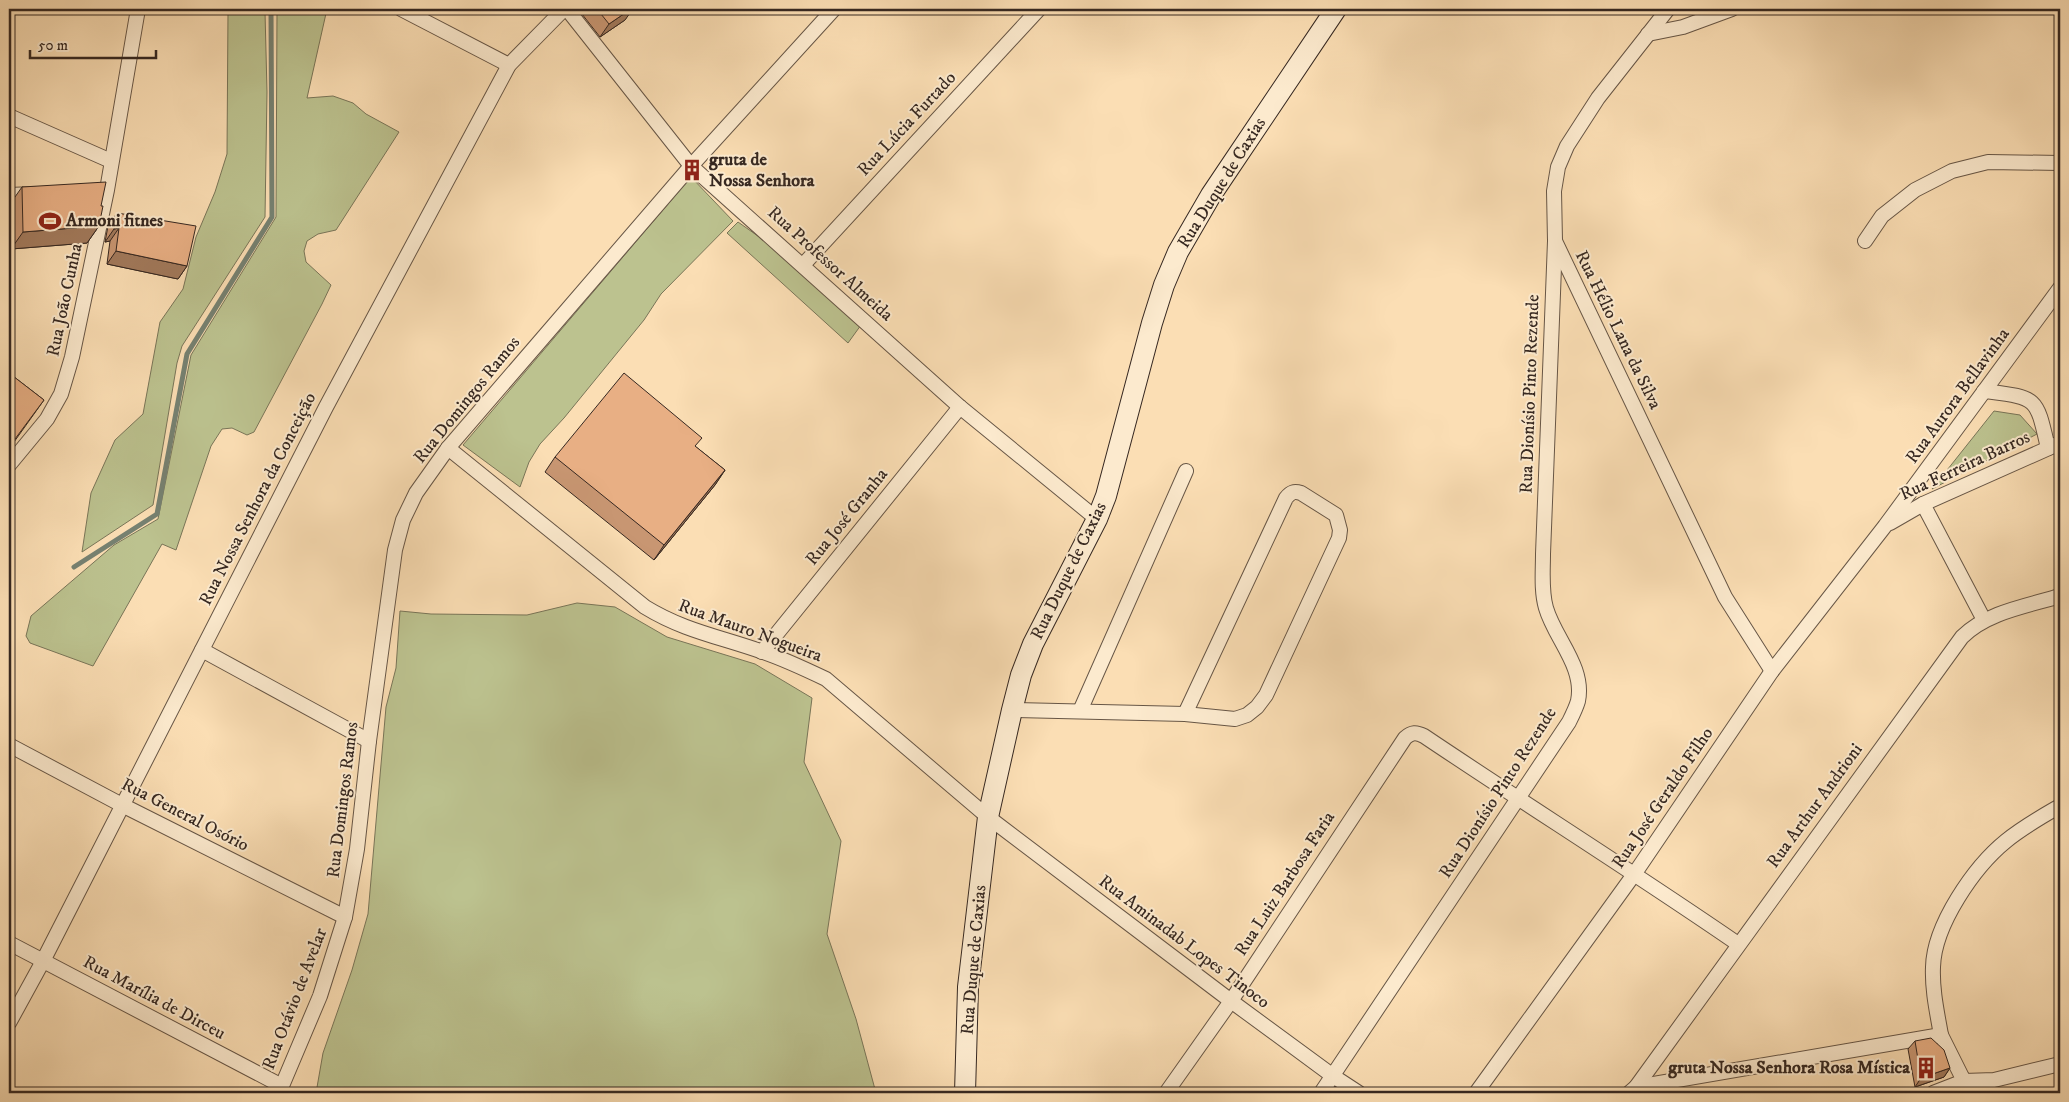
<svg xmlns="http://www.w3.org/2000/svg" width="2069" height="1102" font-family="'IM FELL DW Pica',serif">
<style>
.green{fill:#bcc28f;stroke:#797558}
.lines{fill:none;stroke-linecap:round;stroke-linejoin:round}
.stream{stroke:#768171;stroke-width:5}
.street-casing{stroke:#675646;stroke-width:16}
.secondary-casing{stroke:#362821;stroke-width:22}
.street{stroke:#fceace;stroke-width:14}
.secondary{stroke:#fceace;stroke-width:20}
.wall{fill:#c89672;stroke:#362821}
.shaded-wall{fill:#a27a5c;stroke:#362821}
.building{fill:#e8af84;stroke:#362821}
.labels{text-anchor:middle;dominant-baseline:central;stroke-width:4;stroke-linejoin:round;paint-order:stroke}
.street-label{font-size:18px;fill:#362821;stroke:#fceace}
.poi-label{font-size:18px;font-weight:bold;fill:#362821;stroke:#fceace;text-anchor:start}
</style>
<rect width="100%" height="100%" fill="#fbdeb4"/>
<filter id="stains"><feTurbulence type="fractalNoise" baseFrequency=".004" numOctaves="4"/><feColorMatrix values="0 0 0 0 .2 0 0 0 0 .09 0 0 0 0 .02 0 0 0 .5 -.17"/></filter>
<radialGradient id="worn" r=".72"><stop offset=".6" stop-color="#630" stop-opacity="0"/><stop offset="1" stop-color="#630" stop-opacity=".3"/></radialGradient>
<!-- green -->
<g class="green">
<polygon points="309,9 327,9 307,98 333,96 353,103 366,114 399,132 336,230 318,234 307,241 304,251 306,262 331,285 322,304 254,432 247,435 232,428 222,429 211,446 176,550 162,544 93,666 30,643 26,636 31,616 114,545 158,519 191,355 276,217 277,13"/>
<polygon points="228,12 265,12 267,92 265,217 182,346 177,363 153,505 82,552 91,493 115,440 143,414 160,322 183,289 196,237 215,192 227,154"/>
<polygon points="691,177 733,221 661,294 644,320 564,418 540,444 529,462 520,487 463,445"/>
<polygon points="738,222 765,241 861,325 848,343 727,233"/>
<polygon points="1994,411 2020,415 2037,434 1932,489"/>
<polygon points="577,603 615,607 667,637 755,664 812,698 804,762 841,841 827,934 856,1019 876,1093 316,1093 323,1053 352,970 368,914 386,707 396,668 400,611 431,614 527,615"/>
</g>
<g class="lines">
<!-- stream -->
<polyline class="stream" points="74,567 157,514 187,354 272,217 271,9"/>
<!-- street casing -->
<g class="street-casing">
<g id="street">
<polyline points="401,9 509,65"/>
<polyline points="567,9 691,166 960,407 1097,519"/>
<polyline points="1668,9 1598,98 1567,146 1558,167 1554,191 1555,241 1725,597 1772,671"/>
<polyline points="1648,34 1683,27 1732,9"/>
<polyline points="9,116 111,161"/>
<polyline points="9,195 34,194"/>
<polyline points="1865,241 1882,216 1915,190 1952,171 1988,162 2060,163"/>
<polyline points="803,265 1039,9"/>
<path d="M1984,391c54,7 52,5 64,57"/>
<path d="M448,448l197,159c39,24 76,30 118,45 21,7 42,17 63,27l162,138 243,184 102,75 26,17"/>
<polyline points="9,465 47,419 61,394 72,357 107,190 138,9"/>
<polyline points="1923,504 1984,620"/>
<polyline points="1890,523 1923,504 2060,443"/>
<polyline points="202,650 369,741"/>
<polyline points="762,652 960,407"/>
<path d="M1012,710l173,4 50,5 12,-4 10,-8 9,-12 73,-157 1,-8 -4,-15 -35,-22c-7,-2 -10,-1 -15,5l-101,216"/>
<polyline points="1080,711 1186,471"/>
<polyline points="9,745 122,805 345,917"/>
<polyline points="9,943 282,1086"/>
<polyline points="9,1023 43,961 326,407 509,65 564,9"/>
<path d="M1941,1035c-4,-23 -9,-45 -8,-68 1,-42 41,-100 73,-126 17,-14 35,-24 54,-35"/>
<path d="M1636,1087l326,-450c25,-25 65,-31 98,-41"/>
<polyline points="279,1093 320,996 345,917 357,849 369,741 395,550 403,520 416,493 448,448 691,166 834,9"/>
<path d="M1166,1093l65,-92 174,-263c7,-6 11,-6 19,-2 104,70 211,137 314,208"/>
<path d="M1321,1093l248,-371c3,-6 7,-14 9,-21 7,-34 -23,-62 -32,-93 -5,-17 -3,-37 -3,-54l12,-313"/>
<polyline points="1476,1093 1635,873 1772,671 1885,526 2060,288"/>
<polyline points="1629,1093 1636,1087 1941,1035 1964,1081 1994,1080 2060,1064"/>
<polyline points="1933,1093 1964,1081 1968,1093"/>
</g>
</g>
<!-- secondary casing -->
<g class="secondary-casing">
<polyline id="secondary" points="965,1093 968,987 988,817 1012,710 1021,675 1033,644 1097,519 1106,496 1152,323 1164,285 1178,252 1211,195 1336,9"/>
</g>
<!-- street -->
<use href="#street" class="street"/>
<!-- secondary -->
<use href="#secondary" class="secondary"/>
</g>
<!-- wall -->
<g class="wall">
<polygon points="578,9 631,9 625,20 600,37"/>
<polygon points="22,187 101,206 99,226 87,243 11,249 10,204"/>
<polygon points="117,213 187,266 178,279 107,264 110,241 105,242 108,226"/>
<polygon points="9,373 44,400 9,449"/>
<polygon points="696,447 725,470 715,485 654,560 545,472 555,457"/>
<polygon points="1915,1041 1950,1068 1944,1077 1915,1087 1908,1049"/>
</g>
<!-- shaded-wall -->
<g class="shaded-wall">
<polygon points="631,9 633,9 625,20 600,37 609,24"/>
<polygon points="99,226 87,243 11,249 23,232"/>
<polygon points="119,228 110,241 105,242 114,229"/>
<polygon points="116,251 187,266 178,279 107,264"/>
<polygon points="725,470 715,485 654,560 664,545"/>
<polygon points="1950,1068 1944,1077 1915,1087 1921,1078"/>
</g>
<!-- building -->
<g class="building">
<polygon points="597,9 631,9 609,24"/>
<polygon points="106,182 101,206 103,206 99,226 23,232 22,187"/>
<polygon points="117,213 196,226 187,266 116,251 119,228 114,229"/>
<polygon points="9,373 44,400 15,439 9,434"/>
<polygon points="624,373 702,438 695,446 725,470 664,545 555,457"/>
<polygon points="1931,1038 1944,1050 1950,1068 1921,1078 1915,1041"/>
</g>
<!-- icons -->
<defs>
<g id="building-bare" transform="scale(1.725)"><path d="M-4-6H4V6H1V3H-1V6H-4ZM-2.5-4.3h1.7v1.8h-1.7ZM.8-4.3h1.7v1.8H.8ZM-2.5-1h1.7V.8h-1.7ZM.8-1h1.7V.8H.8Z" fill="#8f2418" stroke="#fceace" stroke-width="2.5" paint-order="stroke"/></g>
<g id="stadium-bare" transform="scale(1.725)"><path d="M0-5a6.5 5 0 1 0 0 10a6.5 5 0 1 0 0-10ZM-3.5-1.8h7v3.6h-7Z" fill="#8f2418" stroke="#fceace" stroke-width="2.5" paint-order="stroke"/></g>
</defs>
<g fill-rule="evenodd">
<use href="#building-bare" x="692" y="170"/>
<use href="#stadium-bare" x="50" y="221"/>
<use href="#building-bare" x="1926" y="1068"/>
</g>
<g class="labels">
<!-- street labels -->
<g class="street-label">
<text transform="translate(907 124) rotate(-47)">Rua Lúcia Furtado</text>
<text transform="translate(1222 183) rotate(-58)">Rua Duque de Caxias</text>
<text transform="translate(830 264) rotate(42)">Rua Professor Almeida</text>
<text transform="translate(65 300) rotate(-78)">Rua João Cunha</text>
<text transform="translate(1618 330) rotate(64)">Rua Hélio Lana da Silva</text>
<text transform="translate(1530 394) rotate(-88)">Rua Dionísio Pinto Rezende</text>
<text transform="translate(1958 396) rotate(-54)">Rua Aurora Bellavinha</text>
<text transform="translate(467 400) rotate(-51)">Rua Domingos Ramos</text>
<text transform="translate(1965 466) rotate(-25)">Rua Ferreira Barros</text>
<text transform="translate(258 499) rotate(-63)">Rua Nossa Senhora da Conceição</text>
<text transform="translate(847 517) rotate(-51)">Rua José Granha</text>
<text transform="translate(1069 571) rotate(-64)">Rua Duque de Caxias</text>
<text transform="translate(750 631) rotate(20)">Rua Mauro Nogueira</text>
<text transform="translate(1498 793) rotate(-57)">Rua Dionísio Pinto Rezende</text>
<text transform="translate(1663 798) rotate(-56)">Rua José Geraldo Filho</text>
<text transform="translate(343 800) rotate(-83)">Rua Domingos Ramos</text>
<text transform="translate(1815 806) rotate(-54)">Rua Arthur Andrioni</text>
<text transform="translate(185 815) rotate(27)">Rua General Osório</text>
<text transform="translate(1285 884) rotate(-57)">Rua Luiz Barbosa Faria</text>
<text transform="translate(1184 942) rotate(37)">Rua Aminadab Lopes Tinoco</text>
<text transform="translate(974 960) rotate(-85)">Rua Duque de Caxias</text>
<text transform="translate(154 998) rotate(28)">Rua Marília de Dirceu</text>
<text transform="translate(295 999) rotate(-69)">Rua Otávio de Avelar</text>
</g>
<!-- poi labels -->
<g class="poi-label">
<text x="709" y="160">gruta de<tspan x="709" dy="21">Nossa Senhora</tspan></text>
<text x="66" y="221">Armoni fitnes</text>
<text x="1910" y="1068" text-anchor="end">gruta Nossa Senhora Rosa Mística</text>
</g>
</g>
<!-- margin -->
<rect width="2069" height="1102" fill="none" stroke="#fbdeb4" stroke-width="30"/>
<rect x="10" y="10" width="2049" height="1082" fill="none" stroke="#362821" stroke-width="2.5"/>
<rect x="15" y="15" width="2039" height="1072" fill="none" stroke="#362821"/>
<!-- scale -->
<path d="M30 50v8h126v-8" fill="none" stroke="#362821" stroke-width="2.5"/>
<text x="38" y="50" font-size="15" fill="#362821" stroke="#fceace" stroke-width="4" paint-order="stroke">50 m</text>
<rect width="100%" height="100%" filter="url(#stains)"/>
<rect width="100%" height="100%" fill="url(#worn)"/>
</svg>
